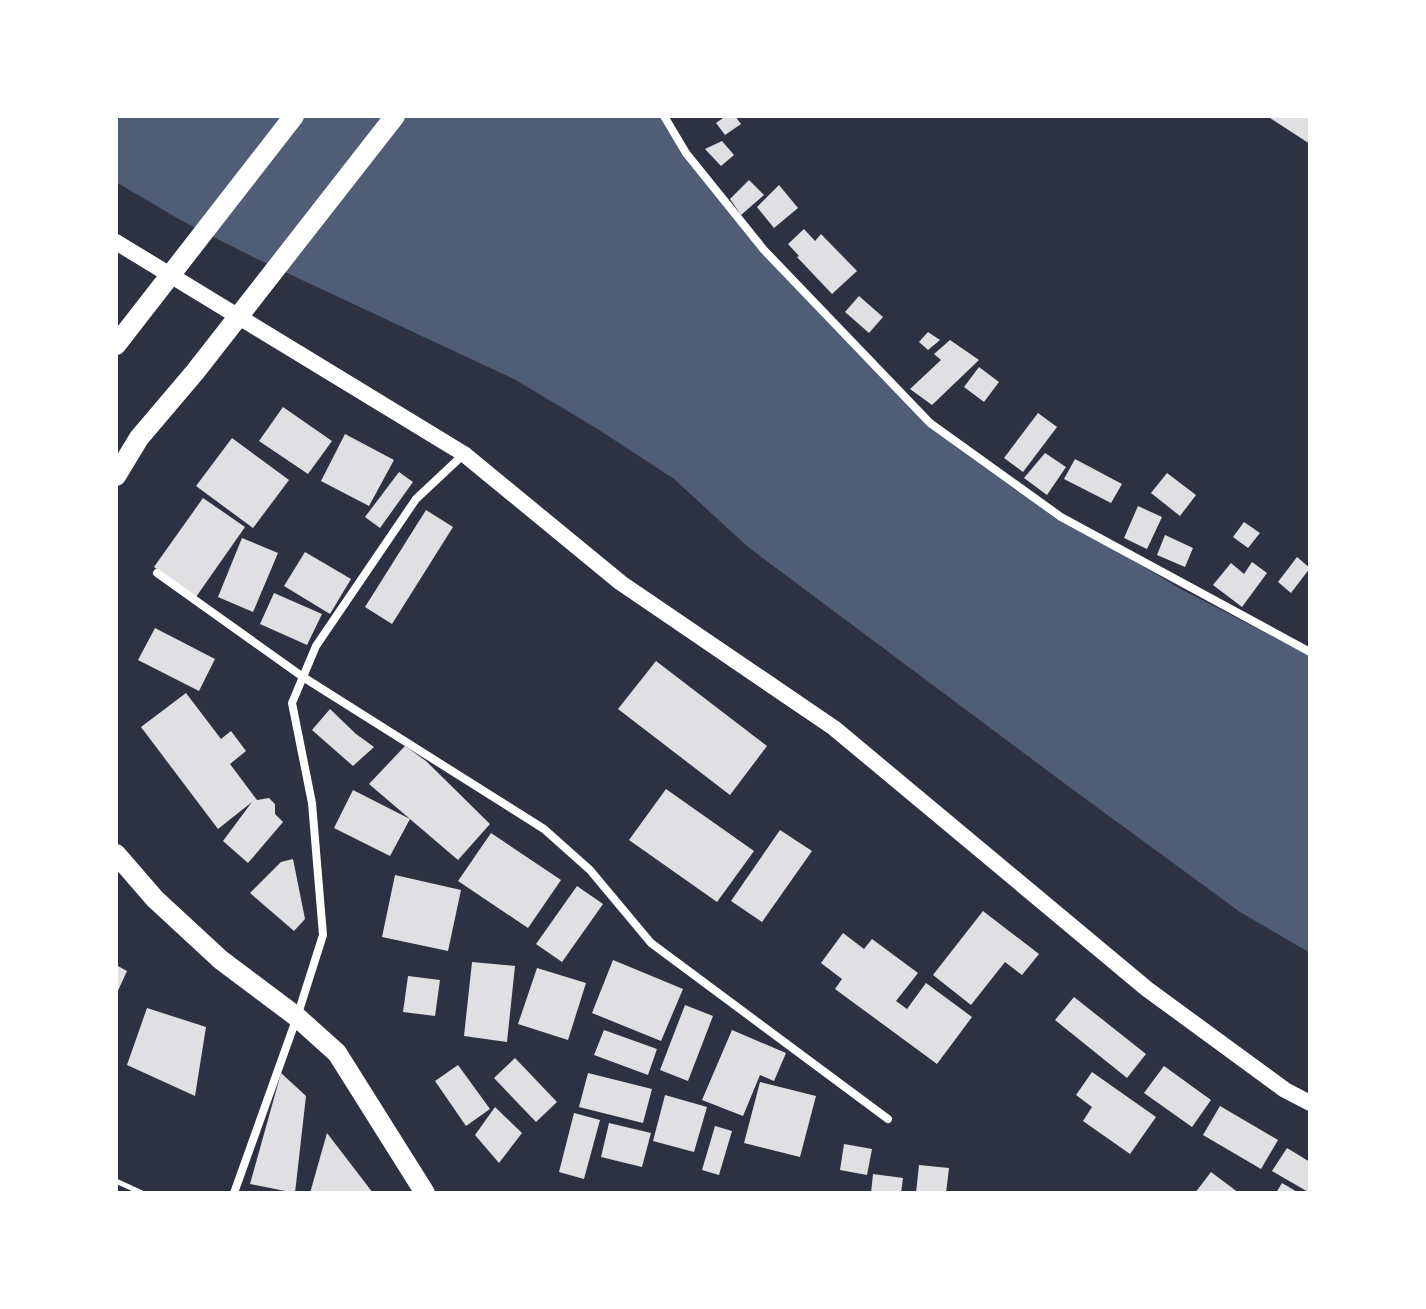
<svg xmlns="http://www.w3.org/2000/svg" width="1426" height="1309" font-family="Figtree,sans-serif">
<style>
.water{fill:#4f5d75}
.building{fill:#e0e0e3}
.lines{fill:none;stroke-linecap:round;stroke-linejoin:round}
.path{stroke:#fff;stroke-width:5}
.minor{stroke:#fff;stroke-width:8}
.secondary{stroke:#fff;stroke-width:16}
.primary{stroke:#fff;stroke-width:20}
</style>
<rect width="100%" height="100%" fill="#2d3142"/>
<!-- water -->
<polygon class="water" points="116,116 664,116 686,153 761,242 930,423 1061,517 1179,588 1310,656 1310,953 1240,912 1072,789 748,547 674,479 596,428 514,379 255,258 182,221 116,182"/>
<!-- building -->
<g class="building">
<polygon points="726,116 735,116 741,124 725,135 716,123"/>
<polygon points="1267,116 1310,116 1310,144"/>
<polygon points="722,141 734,155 721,166 705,149"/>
<polygon points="749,180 764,195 741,215 730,199"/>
<polygon points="779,185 798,208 774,228 757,207"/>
<polygon points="804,229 815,241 821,234 857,271 832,294 797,257 799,256 788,244"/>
<polygon points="859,296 883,317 869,333 845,312"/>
<polygon points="928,332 940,340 928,350 919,342"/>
<polygon points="950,340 979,360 932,405 910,389 941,360 934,354"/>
<polygon points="979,367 999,382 984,402 964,387"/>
<polygon points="283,407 332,441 308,474 259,441"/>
<polygon points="1038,413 1057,427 1023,472 1004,458"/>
<polygon points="345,434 394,460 369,506 321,481"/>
<polygon points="232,438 289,480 253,528 196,486"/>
<polygon points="1045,453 1066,467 1047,495 1024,478"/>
<polygon points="1075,459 1122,484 1111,503 1064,479"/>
<polygon points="399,472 413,482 380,528 365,517"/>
<polygon points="1167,473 1196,495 1180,516 1151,493"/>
<polygon points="203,498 245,527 196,597 154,567"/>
<polygon points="1138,506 1162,517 1147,549 1124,538"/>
<polygon points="426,510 453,527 392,624 365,607"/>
<polygon points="1244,522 1260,533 1248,548 1233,537"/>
<polygon points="1165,535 1193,548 1185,567 1157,555"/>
<polygon points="242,538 278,553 253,612 218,597"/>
<polygon points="305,552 351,579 330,614 284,586"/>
<polygon points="1297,557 1310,568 1291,593 1278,582"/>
<polygon points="1252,562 1267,573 1242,607 1213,585 1231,563 1244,574"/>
<polygon points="274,593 322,614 307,645 260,624"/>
<polygon points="155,628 215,659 199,691 138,660"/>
<polygon points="656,661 767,746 730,795 618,709"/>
<polygon points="186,693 221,739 231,731 246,751 230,764 257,800 269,798 275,804 275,814 283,822 248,863 223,841 252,802 218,829 141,727"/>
<polygon points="330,709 356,734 374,747 353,766 312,730"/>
<polygon points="405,746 426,761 490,824 458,860 369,784"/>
<polygon points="666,789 754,851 717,902 629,840"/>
<polygon points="353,790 410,819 390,856 334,828"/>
<polygon points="780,830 812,851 762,922 731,901"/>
<polygon points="491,833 561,880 528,928 458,881"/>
<polygon points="293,859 305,919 294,931 250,893 281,862"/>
<polygon points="395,875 461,890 448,951 382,937"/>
<polygon points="577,886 603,904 562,962 536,944"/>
<polygon points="983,911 1039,954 1022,975 1005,962 971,1005 933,975"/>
<polygon points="843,933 864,949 872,939 918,973 896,1001 907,1009 926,983 972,1017 937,1064 835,989 842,979 821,963"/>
<polygon points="613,960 683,989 661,1041 592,1013"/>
<polygon points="472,962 515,966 507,1042 464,1036"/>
<polygon points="116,965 127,971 116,995"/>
<polygon points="537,968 586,983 568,1040 518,1024"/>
<polygon points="408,976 440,980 435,1016 403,1012"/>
<polygon points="1074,997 1146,1054 1127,1078 1055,1020"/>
<polygon points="685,1005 713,1016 688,1081 660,1070"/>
<polygon points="147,1008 206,1027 195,1096 127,1065"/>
<polygon points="604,1030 657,1049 648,1075 594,1055"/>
<polygon points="732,1030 786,1053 774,1081 760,1075 743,1116 702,1100"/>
<polygon points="515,1058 557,1102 536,1122 494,1078"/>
<polygon points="458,1065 490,1109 466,1126 435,1081"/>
<polygon points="1164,1066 1211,1100 1192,1127 1144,1093"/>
<polygon points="1092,1072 1156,1117 1130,1154 1083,1121 1092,1107 1076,1095"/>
<polygon points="281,1073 306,1096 295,1193 250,1184"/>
<polygon points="588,1073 652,1089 643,1123 579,1107"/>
<polygon points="760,1082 816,1096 800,1157 744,1143"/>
<polygon points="665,1095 707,1107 694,1152 653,1141"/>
<polygon points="1220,1106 1278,1140 1261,1169 1203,1135"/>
<polygon points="495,1107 522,1133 499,1163 475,1135"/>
<polygon points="574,1113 600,1120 584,1179 559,1172"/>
<polygon points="609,1123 651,1133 642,1167 601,1157"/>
<polygon points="715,1126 732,1131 719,1175 702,1170"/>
<polygon points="327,1133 373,1193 310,1193"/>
<polygon points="844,1144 872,1149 867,1175 840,1170"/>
<polygon points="1287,1148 1310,1162 1310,1193 1272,1171"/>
<polygon points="919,1165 949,1168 946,1193 916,1193"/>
<polygon points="1211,1172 1239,1193 1195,1193"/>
<polygon points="873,1174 903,1178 901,1193 871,1193"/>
<polygon points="1282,1183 1299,1193 1276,1193"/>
</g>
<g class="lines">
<!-- path -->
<polyline class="path" points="116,1181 142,1193"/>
<!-- minor -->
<g class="minor">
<polyline points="664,116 686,153 764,250 930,423 1061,517 1310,652"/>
<polyline points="157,573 303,677 544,829 590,870 651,943 888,1119"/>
<polyline points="234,1193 297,1017 323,935 312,803 292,703 316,646 416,499 464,454"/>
</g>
<!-- secondary -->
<polyline class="secondary" points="116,242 464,454 621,583 834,728 1147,989 1285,1090 1310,1103"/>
<!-- primary -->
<g class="primary">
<polyline points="116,345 294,116"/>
<polyline points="116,476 139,438 195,372 395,116"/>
<polyline points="116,854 155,899 221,960 297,1017 337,1053 425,1193"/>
</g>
</g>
<!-- border -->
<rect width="1426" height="1309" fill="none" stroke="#ffffff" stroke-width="236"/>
</svg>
